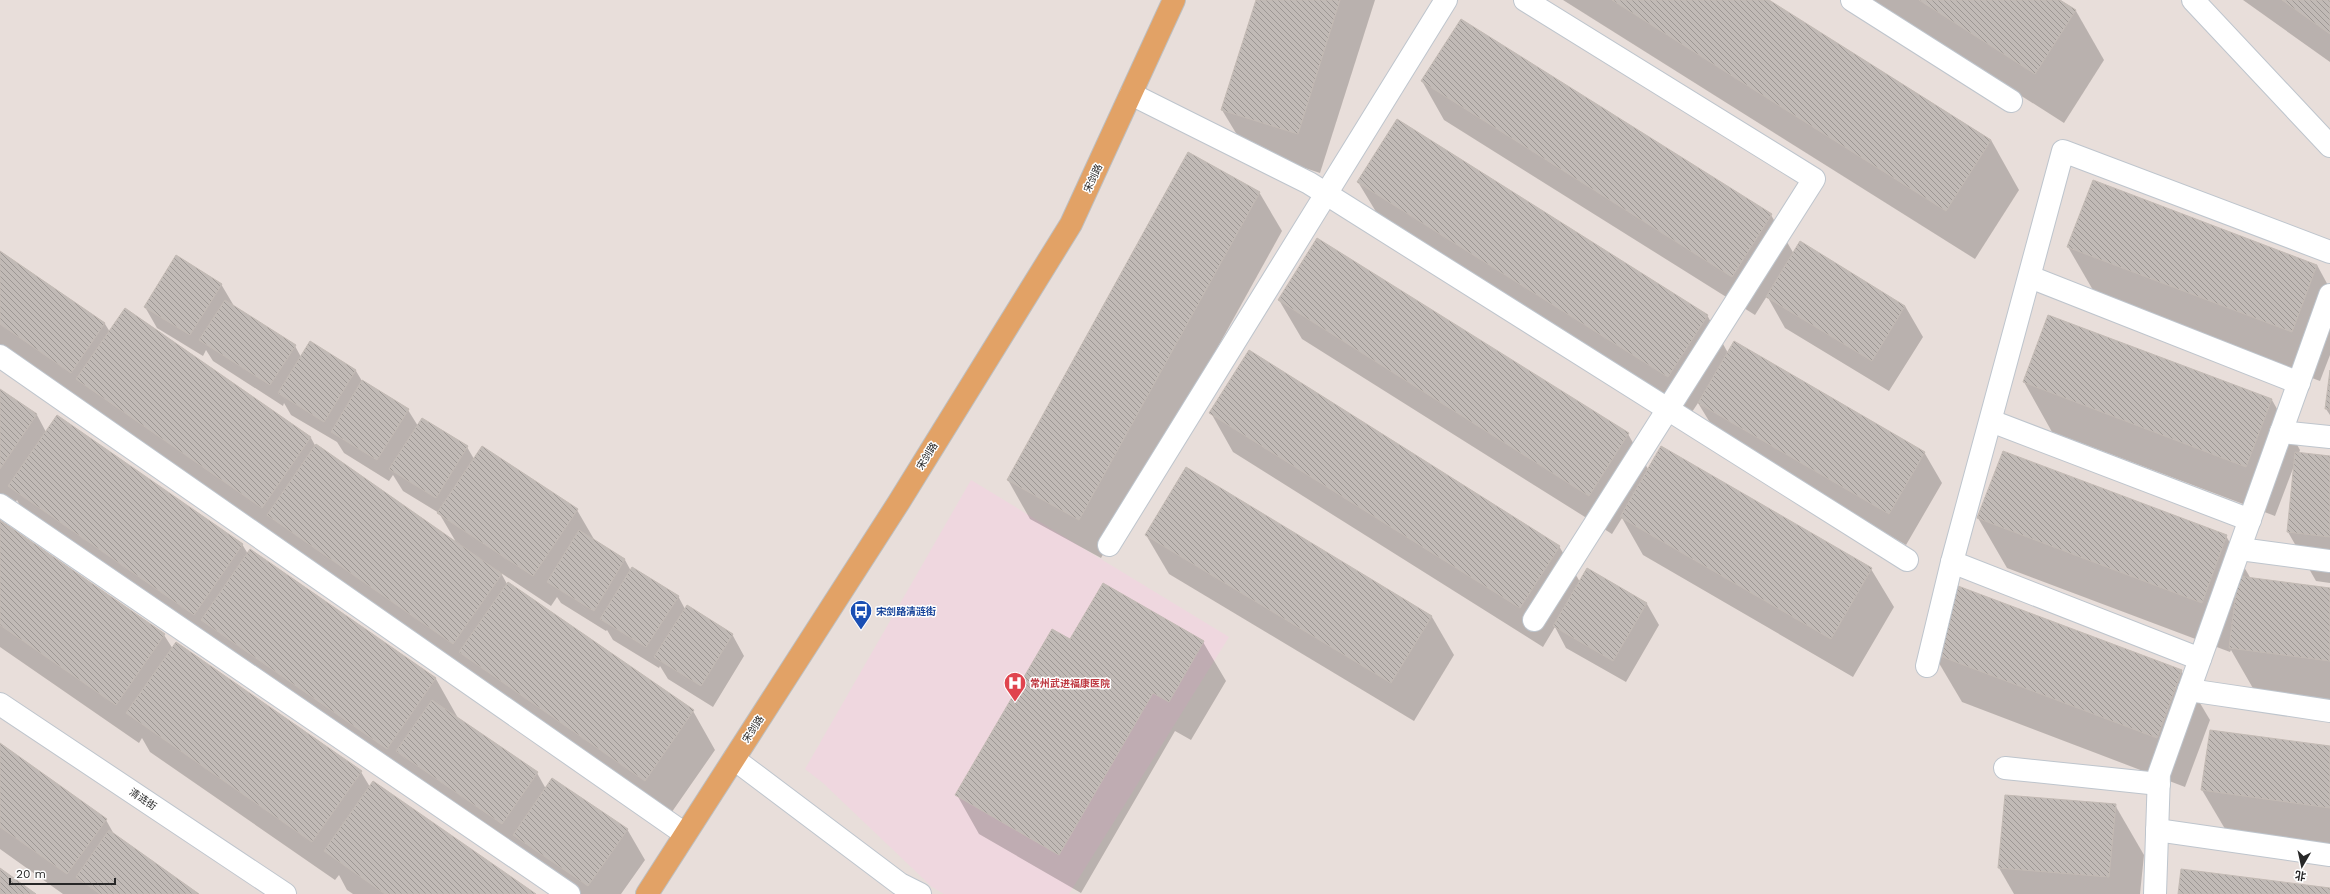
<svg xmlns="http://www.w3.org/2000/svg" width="2330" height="894" font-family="'Work Sans','Noto Sans SC',sans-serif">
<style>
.medical{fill:#efd7df}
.shadow{fill:#0003}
.building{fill:url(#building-back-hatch);stroke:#c3bab4}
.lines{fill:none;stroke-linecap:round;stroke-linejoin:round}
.minor-casing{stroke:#bec5cd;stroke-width:24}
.major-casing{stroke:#bebebe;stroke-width:24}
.minor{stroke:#fff;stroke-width:22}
.major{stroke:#e2a266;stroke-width:22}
.labels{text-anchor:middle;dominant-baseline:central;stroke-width:3;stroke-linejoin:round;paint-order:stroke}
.street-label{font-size:10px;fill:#272727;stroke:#fff}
.transit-label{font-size:10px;font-weight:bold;fill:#164399;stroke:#fff;text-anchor:start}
.health-label{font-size:10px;font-weight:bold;fill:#be3a42;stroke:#fff;text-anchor:start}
</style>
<defs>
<pattern id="building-back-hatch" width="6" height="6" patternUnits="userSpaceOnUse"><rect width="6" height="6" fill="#c1bab6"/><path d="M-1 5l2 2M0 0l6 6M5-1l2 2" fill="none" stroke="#9d9794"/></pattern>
</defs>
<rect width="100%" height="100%" fill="#e8deda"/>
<!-- medical -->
<polygon class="medical" points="971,480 1229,637 1069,894 944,894 932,887 823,783 805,769"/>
<!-- shadow -->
<g class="shadow">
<polygon points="1257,0 1375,0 1320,173 1245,148 1222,110"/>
<polygon points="1563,0 1768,0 1991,140 2019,190 1975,259"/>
<polygon points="1871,0 2058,0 2076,11 2104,60 2064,123"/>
<polygon points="2330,0 2330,62 2243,0"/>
<polygon points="1422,81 1771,215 1794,254 1905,306 1923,337 1889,391 1785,328 1767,296 1755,315 1444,120"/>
<polygon points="1358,182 1707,315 1728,353 1924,452 1942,483 1906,545 1717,434 1698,403 1690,415 1381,220"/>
<polygon points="1259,192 1282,231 1101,558 1030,519 1008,480"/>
<polygon points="2068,247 2317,265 2330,289 2330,355 2320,381 2097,297"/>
<polygon points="0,252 105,324 110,332 126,309 311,438 316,447 456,542 439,513 403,491 393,475 389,481 344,453 337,442 291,415 284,403 283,406 213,361 206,350 203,356 157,328 145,307 221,284 234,306 295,346 301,357 310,343 356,371 362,381 408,410 418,426 467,447 474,459 577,510 595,541 625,560 631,571 678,596 685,609 732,634 744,656 713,707 668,679 660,666 659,668 613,640 607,630 606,631 561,603 557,597 551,606 501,573 507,584 693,711 715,750 667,819 0,347"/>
<polygon points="1279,300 1628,434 1648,469 1871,569 1894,607 1853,677 1643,555 1622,518 1612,534 1302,339"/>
<polygon points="2048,316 2272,400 2300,450 2299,453 2330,457 2330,583 2316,581 2288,532 2294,466 2275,516 2052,432 2024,382"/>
<polygon points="2330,378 2330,415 2326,409"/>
<polygon points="0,390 37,415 46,432 242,544 248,554 251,550 436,679 458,718 537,773 546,789 627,829 645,860 621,894 574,894 31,525 17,500 13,506 0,497"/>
<polygon points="1211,413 1559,546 1580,582 1587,570 1647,604 1659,625 1626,682 1566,648 1555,627 1543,647 1233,452"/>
<polygon points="1978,518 2226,536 2251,579 2330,589 2330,707 2258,697 2231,650 2230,652 2007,568"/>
<polygon points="0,521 164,635 173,649 361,772 370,787 535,894 353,894 347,890 339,875 335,880 150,752 142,738 139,743 0,647"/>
<polygon points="1146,535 1432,617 1454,655 1414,721 1169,574"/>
<polygon points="1070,641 1203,642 1226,681 1191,740 1175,731 1081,893 979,834 957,795"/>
<polygon points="1933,653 2181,671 2210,720 2185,787 1962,702"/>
<polygon points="0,744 106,820 115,836 198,894 63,894 0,849"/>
<polygon points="2330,747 2330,853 2231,839 2202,790"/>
<polygon points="2115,805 2144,855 2140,894 2014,894 1999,868"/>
</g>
<!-- building -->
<g class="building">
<polygon points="1256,0 1340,0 1298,134 1221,110"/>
<polygon points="1612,0 1769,0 1991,140 1946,211"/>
<polygon points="1919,0 2060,0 2076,10 2035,74"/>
<polygon points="2282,0 2330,0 2330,34"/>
<polygon points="1461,19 1772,214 1732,277 1421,81"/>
<polygon points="1397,119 1708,315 1668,377 1357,182"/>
<polygon points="1188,152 1260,192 1079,520 1007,480"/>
<polygon points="2093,180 2317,265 2292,332 2067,247"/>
<polygon points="1317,238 1629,433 1589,496 1278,300"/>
<polygon points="1800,241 1905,306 1872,361 1766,297"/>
<polygon points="0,251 105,323 71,373 0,324"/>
<polygon points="176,255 222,284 190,335 144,307"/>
<polygon points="225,300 296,345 270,385 199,340"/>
<polygon points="125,308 311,437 262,508 76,379"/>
<polygon points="2048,315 2272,399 2246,467 2023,382"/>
<polygon points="310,341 356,370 324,422 278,393"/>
<polygon points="1734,341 1925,452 1889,514 1698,403"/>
<polygon points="1249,350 1560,546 1520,608 1209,413"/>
<polygon points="2330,370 2330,409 2325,409"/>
<polygon points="362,380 409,409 377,460 331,432"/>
<polygon points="0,389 37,414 0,469"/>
<polygon points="57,415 243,544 194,615 8,486"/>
<polygon points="422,418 468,446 436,498 389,469"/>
<polygon points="316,444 502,574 453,644 267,515"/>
<polygon points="482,446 578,509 533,576 437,513"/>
<polygon points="1661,446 1872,568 1831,639 1620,517"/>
<polygon points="2003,451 2227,535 2202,603 1977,518"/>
<polygon points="2295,452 2330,456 2330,537 2287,532"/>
<polygon points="1186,467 1432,616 1391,683 1145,535"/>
<polygon points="0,520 165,634 116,705 0,625"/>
<polygon points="579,530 625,559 594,611 547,582"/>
<polygon points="250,549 436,678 387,749 201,620"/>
<polygon points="632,567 679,596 646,647 600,619"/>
<polygon points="1587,568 1647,603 1613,661 1553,626"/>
<polygon points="2238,576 2330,588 2330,661 2229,648"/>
<polygon points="508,582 694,710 645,781 459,652"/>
<polygon points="1103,583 1204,641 1169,702 1153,693 1059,855 955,795 1052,629 1070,639"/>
<polygon points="1958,586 2182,670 2157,738 1932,653"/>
<polygon points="687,605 733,634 701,686 654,657"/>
<polygon points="176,642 362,771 312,842 126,713"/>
<polygon points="432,700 538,772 502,824 396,751"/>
<polygon points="2210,730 2330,746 2330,808 2201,790"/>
<polygon points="0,743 107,819 67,874 0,827"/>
<polygon points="552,778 628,829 588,886 513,835"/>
<polygon points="373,781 536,894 385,894 324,851"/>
<polygon points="2005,795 2116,804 2109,877 1998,868"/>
<polygon points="109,830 199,894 100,894 76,877"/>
<polygon points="0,868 36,894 0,894"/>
<polygon points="2181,869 2330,888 2330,894 2178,894"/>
</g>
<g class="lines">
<!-- minor casing -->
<g class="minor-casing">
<g id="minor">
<polyline points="1525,0 1814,179 1534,620"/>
<polyline points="1852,0 2011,101"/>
<polyline points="2193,0 2330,146"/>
<polyline points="1131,94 1309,183 1907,560"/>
<polyline points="2030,277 2299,383"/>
<polyline points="0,356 685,834"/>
<polyline points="1991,421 2250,520"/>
<polyline points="2281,432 2330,437"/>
<polyline points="0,505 569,894"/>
<polyline points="1109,545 1446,0"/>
<polyline points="2240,549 2330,561"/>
<polyline points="1952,562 2200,659"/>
<polyline points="1927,666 1952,562 2063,151 2330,252"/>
<polyline points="2189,690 2330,711"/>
<polyline points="0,704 285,894"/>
<polyline points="734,759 900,884 920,894"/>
<polyline points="2005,768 2159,784"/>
<polyline points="2157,830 2330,855"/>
<polyline points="2155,894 2159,774 2330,295"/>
</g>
</g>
<!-- major casing -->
<g class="major-casing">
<polyline id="major" points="647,894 899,502 1071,224 1174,0"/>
</g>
<!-- minor -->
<use href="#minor" class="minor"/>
<!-- major -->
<use href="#major" class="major"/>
</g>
<!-- icons -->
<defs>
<g id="bus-pin" transform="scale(1.15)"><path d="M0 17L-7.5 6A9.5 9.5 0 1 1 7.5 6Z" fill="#1a4fb4" stroke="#fff"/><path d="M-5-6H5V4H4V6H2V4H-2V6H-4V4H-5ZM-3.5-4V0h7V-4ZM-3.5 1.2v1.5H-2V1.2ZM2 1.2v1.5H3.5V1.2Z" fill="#fff"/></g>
<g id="hospital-pin" transform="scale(1.15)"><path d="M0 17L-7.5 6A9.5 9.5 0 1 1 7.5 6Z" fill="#e0444e" stroke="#fff"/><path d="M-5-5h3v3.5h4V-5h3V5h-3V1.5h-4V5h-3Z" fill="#fff"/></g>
</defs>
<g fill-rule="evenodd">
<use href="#bus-pin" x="861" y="611"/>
<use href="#hospital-pin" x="1015" y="683"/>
</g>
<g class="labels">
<!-- street labels -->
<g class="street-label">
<text transform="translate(1093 178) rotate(-65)">宋剑路</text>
<text transform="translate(927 456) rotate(-58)">宋剑路</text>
<text transform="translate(753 729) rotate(-57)">宋剑路</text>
<text transform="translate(143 799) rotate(34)">清涟街</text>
</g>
<!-- transit labels -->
<g class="transit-label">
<text x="876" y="611">宋剑路清涟街</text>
</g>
<!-- health labels -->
<g class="health-label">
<text x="1030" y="683">常州武进福康医院</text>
</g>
</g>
<!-- north arrow -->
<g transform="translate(2302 866) rotate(189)" stroke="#ffffff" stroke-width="3" paint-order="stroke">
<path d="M0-3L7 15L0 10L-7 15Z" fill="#272727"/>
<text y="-6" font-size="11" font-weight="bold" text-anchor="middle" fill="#272727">北</text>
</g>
<!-- scale -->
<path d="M10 878v6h105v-6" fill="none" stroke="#272727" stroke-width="2"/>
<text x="16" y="878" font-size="12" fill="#272727" stroke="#ffffff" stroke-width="3" paint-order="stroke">20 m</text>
</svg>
